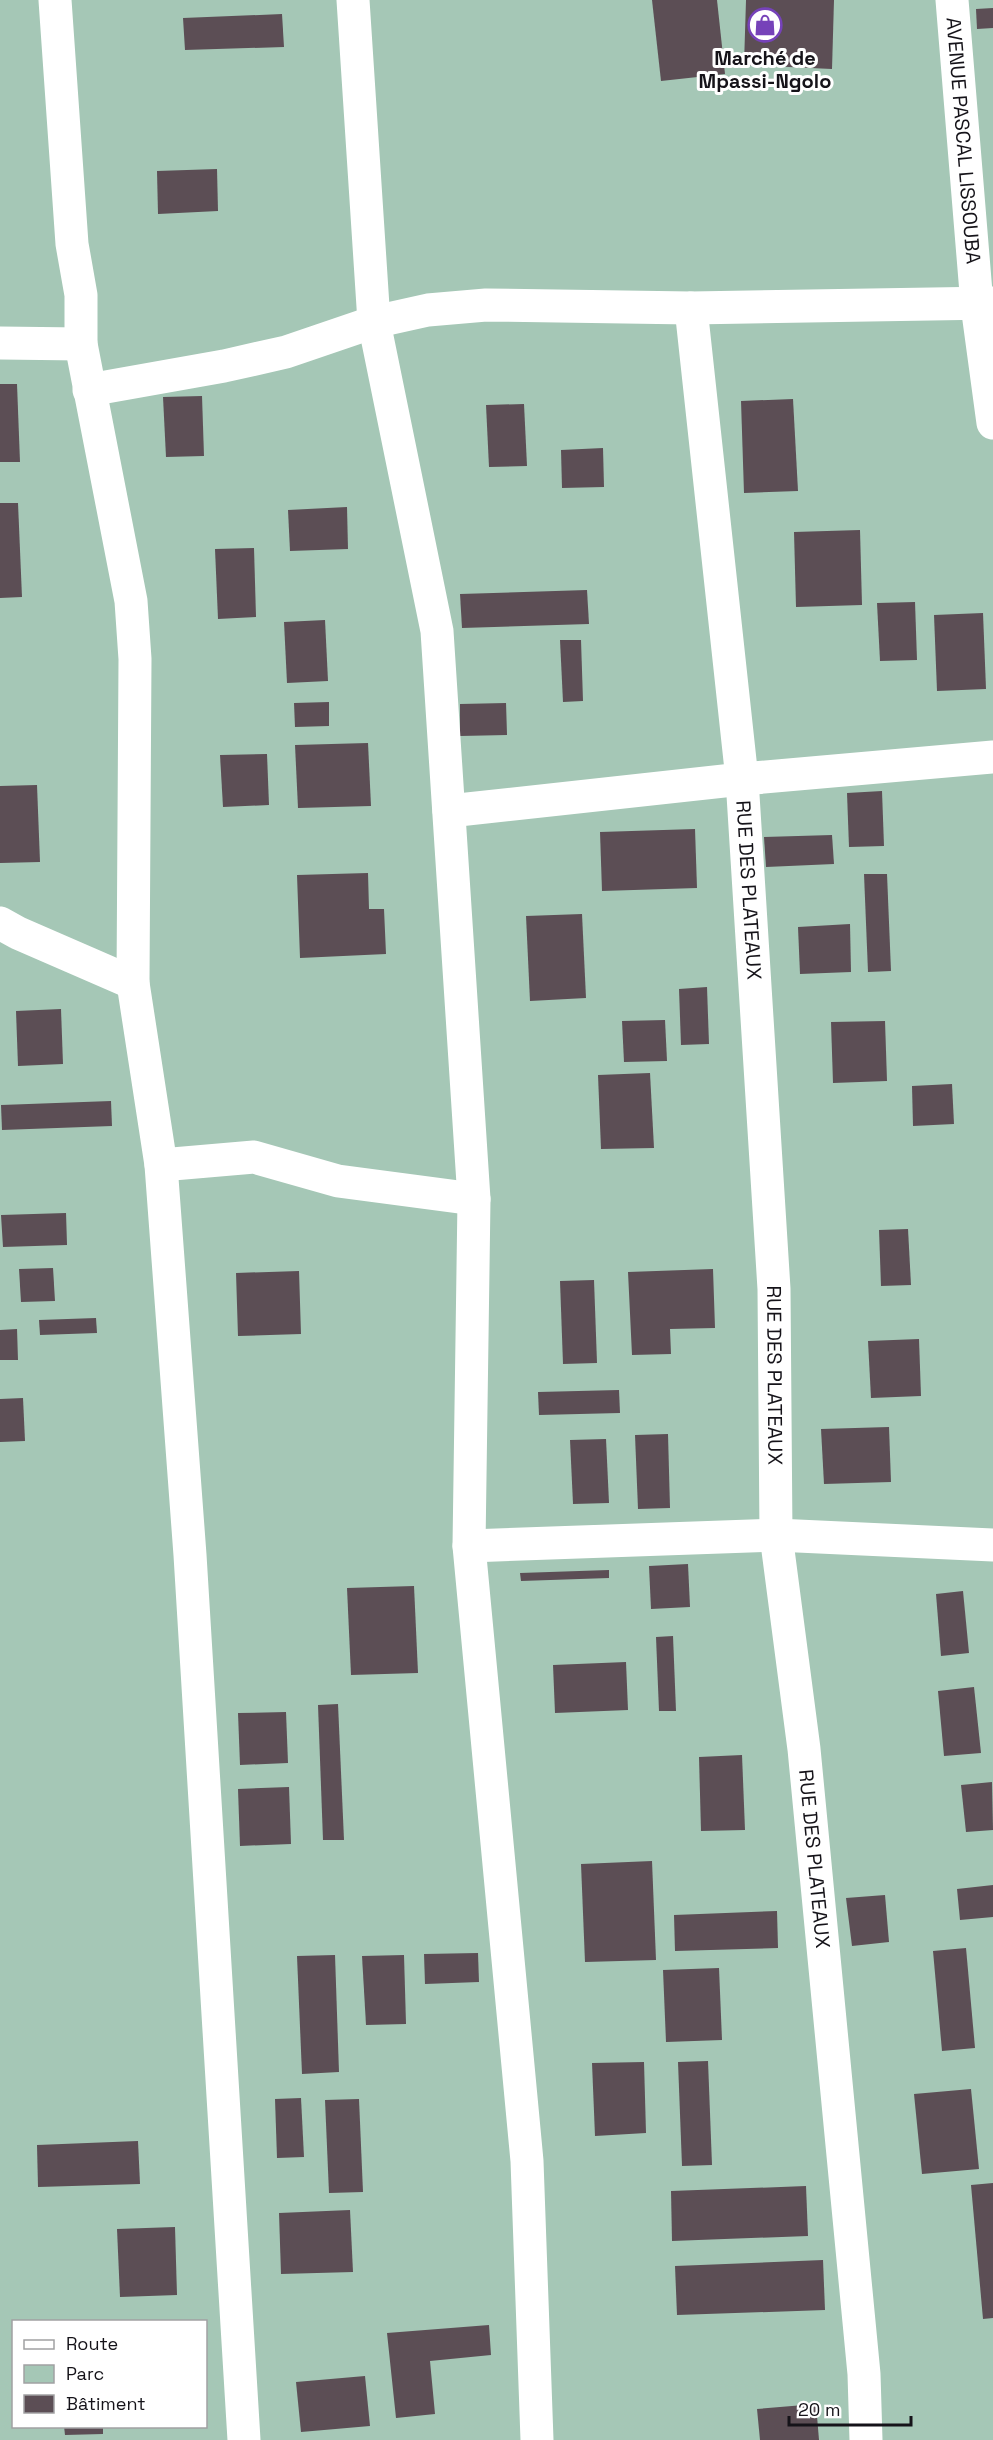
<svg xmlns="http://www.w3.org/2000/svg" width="993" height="2440" font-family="'Space Grotesk',sans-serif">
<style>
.green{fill:#a5c7b6;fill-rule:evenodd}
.building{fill:#5c4e55}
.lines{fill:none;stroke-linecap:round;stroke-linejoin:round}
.minor{stroke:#fff;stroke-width:33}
.labels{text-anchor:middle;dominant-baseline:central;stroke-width:6;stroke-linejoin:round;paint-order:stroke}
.poi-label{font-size:20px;font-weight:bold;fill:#151319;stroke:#fff}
.street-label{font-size:20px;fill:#151319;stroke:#fff}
</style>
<rect width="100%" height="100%" fill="#ece7f7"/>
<!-- green -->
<path class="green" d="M0,0h993v2440h-993zM14,2322h192v104h-192z"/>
<!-- building -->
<g class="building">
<polygon points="652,0 717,0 725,74 661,81"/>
<polygon points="746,0 834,0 832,69 744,65"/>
<polygon points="993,8 993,28 977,29 976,9"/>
<polygon points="282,14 284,47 185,50 183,18"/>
<polygon points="217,169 218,211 158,214 157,171"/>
<polygon points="0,384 17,384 20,462 0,462"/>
<polygon points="202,396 204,456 166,457 163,397"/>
<polygon points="793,399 798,491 744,493 741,401"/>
<polygon points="524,404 527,466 489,467 486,405"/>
<polygon points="603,448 604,487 562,488 561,450"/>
<polygon points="0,503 18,503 22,597 0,598"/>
<polygon points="347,507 348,549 290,551 288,510"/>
<polygon points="860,530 862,605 796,607 794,532"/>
<polygon points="254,548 256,617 218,619 215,549"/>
<polygon points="587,590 589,624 462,628 460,594"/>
<polygon points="915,602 917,660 880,661 877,603"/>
<polygon points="983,613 986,689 937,691 934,615"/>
<polygon points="325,620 328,681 287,683 284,622"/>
<polygon points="560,640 581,640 583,701 563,702"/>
<polygon points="329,702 329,726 295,727 294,703"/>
<polygon points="506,703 507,735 460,736 460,704"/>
<polygon points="368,743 371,806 298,808 295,745"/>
<polygon points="267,754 269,805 223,807 220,755"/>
<polygon points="37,785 40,862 0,863 0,786"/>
<polygon points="882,791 884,846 849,847 847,793"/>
<polygon points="695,829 697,888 602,891 600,832"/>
<polygon points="832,835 834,864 766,867 764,837"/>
<polygon points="368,873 369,909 384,909 386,954 300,958 297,875"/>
<polygon points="864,874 887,874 891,971 868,972"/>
<polygon points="582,914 586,998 530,1001 526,916"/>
<polygon points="850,924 851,972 800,974 798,927"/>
<polygon points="707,987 709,1044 681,1045 679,989"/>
<polygon points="61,1009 63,1064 18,1066 16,1011"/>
<polygon points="665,1020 667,1061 624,1062 622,1021"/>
<polygon points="885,1021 887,1081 833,1083 831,1022"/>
<polygon points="650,1073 654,1148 601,1149 598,1075"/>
<polygon points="952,1084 954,1124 913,1126 912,1086"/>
<polygon points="111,1101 112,1126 2,1130 1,1105"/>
<polygon points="66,1213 67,1245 3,1247 1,1215"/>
<polygon points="908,1229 911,1285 881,1286 879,1230"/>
<polygon points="53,1268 55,1301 21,1302 19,1269"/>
<polygon points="713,1269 715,1328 670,1329 671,1354 632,1355 628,1272"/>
<polygon points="299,1271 301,1334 238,1336 236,1273"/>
<polygon points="594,1280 597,1363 563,1364 560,1281"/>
<polygon points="96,1318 97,1333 40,1335 39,1320"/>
<polygon points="17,1329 18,1360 0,1360 0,1330"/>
<polygon points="919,1339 921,1396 871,1398 868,1341"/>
<polygon points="619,1390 620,1413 539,1415 538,1392"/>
<polygon points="23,1398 25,1441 0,1442 0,1399"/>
<polygon points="889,1427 891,1482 824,1484 821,1429"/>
<polygon points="668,1434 670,1508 638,1509 635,1435"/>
<polygon points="606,1439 609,1503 573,1504 570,1440"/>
<polygon points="688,1564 690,1607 651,1609 649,1566"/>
<polygon points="609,1570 609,1578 521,1581 520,1573"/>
<polygon points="414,1586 418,1673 351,1675 347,1588"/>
<polygon points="963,1591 969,1653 941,1656 936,1594"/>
<polygon points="673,1636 676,1711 659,1711 656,1637"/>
<polygon points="626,1662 628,1710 555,1713 553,1665"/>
<polygon points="974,1687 981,1753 944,1756 938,1691"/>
<polygon points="338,1704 344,1840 323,1840 318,1705"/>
<polygon points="286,1712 288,1763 240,1765 238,1713"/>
<polygon points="742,1755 745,1830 701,1831 699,1757"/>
<polygon points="992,1782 993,1830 966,1832 961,1785"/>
<polygon points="289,1787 291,1844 240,1846 238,1789"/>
<polygon points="652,1861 656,1960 585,1962 581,1864"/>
<polygon points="993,1885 993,1917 960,1920 957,1889"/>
<polygon points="885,1895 889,1942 852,1946 846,1898"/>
<polygon points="777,1911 778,1948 675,1951 674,1915"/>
<polygon points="966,1948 975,2048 942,2051 933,1951"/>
<polygon points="478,1953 479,1982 425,1984 424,1954"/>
<polygon points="335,1955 339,2072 302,2074 297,1956"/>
<polygon points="404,1955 406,2024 366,2025 362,1956"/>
<polygon points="719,1968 722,2040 666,2042 663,1970"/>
<polygon points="708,2061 712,2165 682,2166 678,2062"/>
<polygon points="644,2062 646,2133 595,2136 592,2063"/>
<polygon points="971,2089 979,2169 922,2174 914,2094"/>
<polygon points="301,2098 304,2157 277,2158 275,2099"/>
<polygon points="359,2099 363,2192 329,2193 325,2100"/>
<polygon points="138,2141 140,2184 38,2187 37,2145"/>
<polygon points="993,2183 993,2318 983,2319 971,2185"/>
<polygon points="806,2186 808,2236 672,2241 671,2191"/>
<polygon points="350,2210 353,2272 281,2274 279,2213"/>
<polygon points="175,2227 177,2295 120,2297 117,2229"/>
<polygon points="823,2260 825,2310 677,2315 675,2266"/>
<polygon points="489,2325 491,2355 430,2361 435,2414 396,2418 387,2333"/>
<polygon points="365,2376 370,2426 301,2432 296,2382"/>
<polygon points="816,2404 819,2440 760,2440 757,2409"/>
<polygon points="64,2426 103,2426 103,2434 65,2435"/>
</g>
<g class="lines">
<!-- minor -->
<g class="minor">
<polyline points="55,0 72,244 81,295 81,344 131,601 135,659 133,983 161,1165 190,1555 244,2440"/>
<polyline points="353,0 374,322 437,631 474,1199 469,1546 527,2161 537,2440"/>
<path id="s1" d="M952,0l25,305 16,118"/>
<path id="s2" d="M691,308l51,471 32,510 2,246 28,214 60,625 2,66"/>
<polyline points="0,343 81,344"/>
<polyline points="89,390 224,366 286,352 374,322 428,310 486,305 691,308 993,303"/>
<polyline points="449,811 742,779 993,757"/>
<polyline points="0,923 18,933 133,983"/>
<polyline points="161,1165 254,1157 338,1181 474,1199"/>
<polyline points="469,1546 776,1535 993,1545"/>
</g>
</g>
<!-- icons -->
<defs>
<g id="shop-ring" transform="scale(1.725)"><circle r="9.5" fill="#fff" stroke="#7642b9" stroke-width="1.5"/><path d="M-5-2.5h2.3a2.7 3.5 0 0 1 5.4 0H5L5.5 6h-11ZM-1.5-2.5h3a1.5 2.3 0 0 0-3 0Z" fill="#7642b9"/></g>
</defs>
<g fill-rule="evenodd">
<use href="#shop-ring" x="765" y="25"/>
</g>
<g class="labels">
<!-- poi labels -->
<g class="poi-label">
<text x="765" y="58">Marché de<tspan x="765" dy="23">Mpassi-Ngolo</tspan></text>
</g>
<!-- street labels -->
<g class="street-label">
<text stroke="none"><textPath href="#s1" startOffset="141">AVENUE PASCAL LISSOUBA</textPath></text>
<text stroke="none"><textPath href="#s2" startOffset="585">RUE DES PLATEAUX</textPath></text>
<text stroke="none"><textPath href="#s2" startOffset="1071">RUE DES PLATEAUX</textPath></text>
<text stroke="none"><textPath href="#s2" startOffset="1557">RUE DES PLATEAUX</textPath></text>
</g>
</g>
<!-- legend -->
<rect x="12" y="2320" width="195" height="108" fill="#ffffff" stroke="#a1a1a3" stroke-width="1.5"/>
<rect x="24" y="2340" width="30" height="9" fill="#ffffff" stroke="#a1a1a3" stroke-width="1.5"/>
<text x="66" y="2350" font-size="18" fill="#151319">Route</text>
<rect x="24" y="2365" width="30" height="18" fill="#a5c7b6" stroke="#a1a1a3" stroke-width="1.5"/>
<text x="66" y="2380" font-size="18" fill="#151319">Parc</text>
<rect x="24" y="2395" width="30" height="18" fill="#5c4e55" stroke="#a1a1a3" stroke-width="1.5"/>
<text x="66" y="2410" font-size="18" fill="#151319">Bâtiment</text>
<!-- scale -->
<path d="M789 2416v9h122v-9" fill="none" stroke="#151319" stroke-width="3"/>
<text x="798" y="2416" font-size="18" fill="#151319" stroke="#ffffff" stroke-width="4.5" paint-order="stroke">20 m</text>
</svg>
